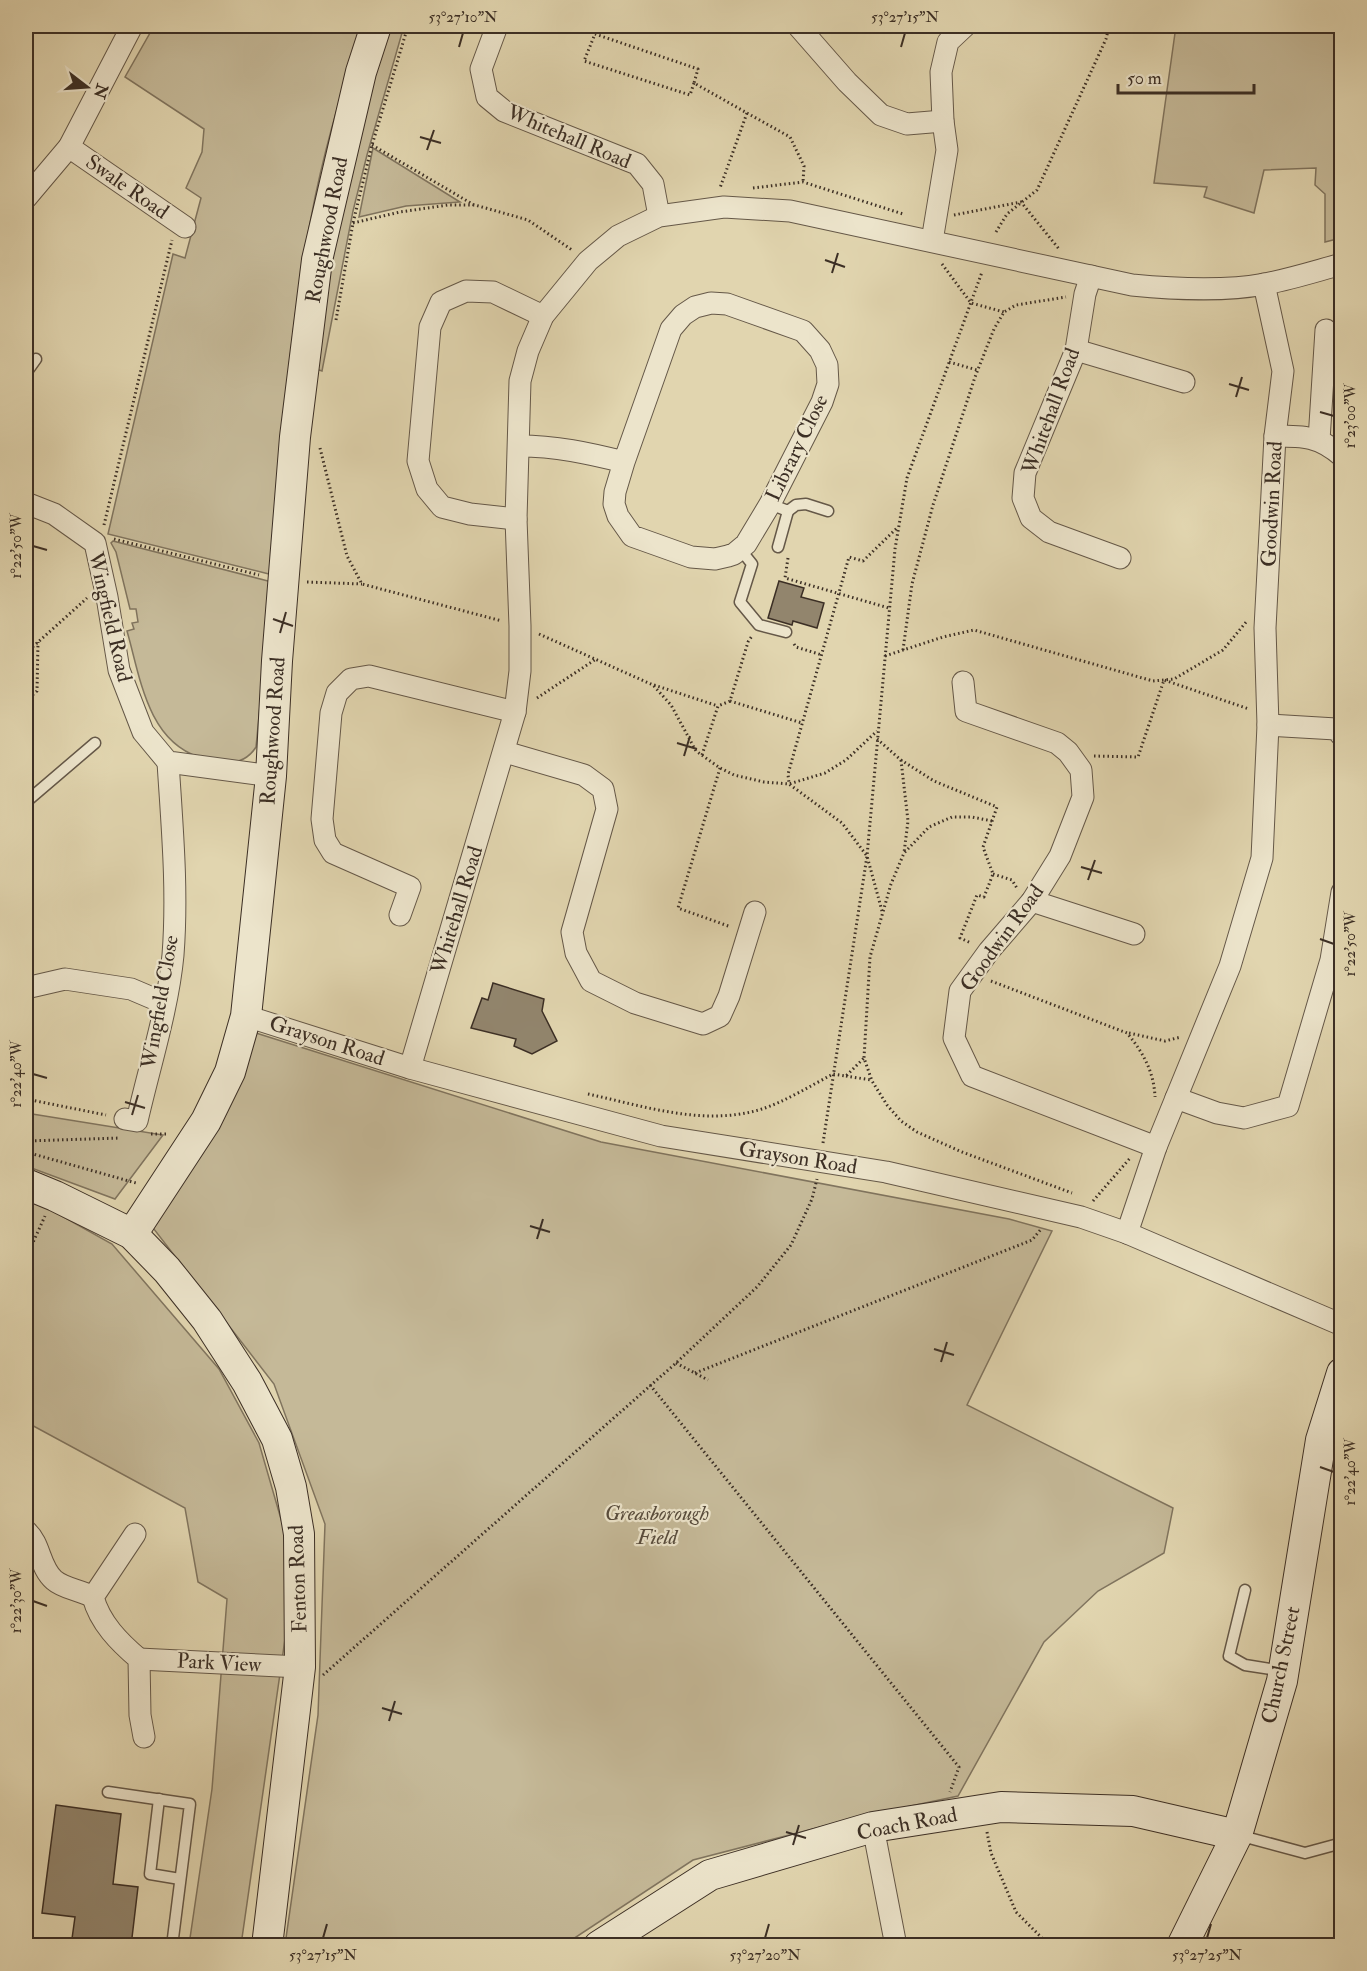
<svg xmlns="http://www.w3.org/2000/svg" width="1367" height="1971" font-family="'IM FELL Double Pica',serif">
<style>
.green{fill:#c5b998;stroke:#80745e;stroke-width:1.5}
.building{fill:#92856d;stroke:#3c2f25;stroke-width:1.5}
.lines{fill:none;stroke-linecap:round;stroke-linejoin:round}
.lane-casing{stroke:#655848;stroke-width:13}
.street-casing{stroke:#655848;stroke-width:23}
.secondary-casing{stroke:#3c2f25;stroke-width:32}
.path{stroke:#3c2f25;stroke-width:3;stroke-dasharray:1.5 3;stroke-linecap:butt}
.lane{stroke:#ece4cb;stroke-width:10}
.street{stroke:#ece4cb;stroke-width:21}
.secondary{stroke:#ece4cb;stroke-width:30}
.ticks{fill:none;stroke:#3c2f25;stroke-width:2}
.labels{text-anchor:middle;dominant-baseline:central;stroke-width:4.5;stroke-linejoin:round;paint-order:stroke}
.street-label{font-size:21px;fill:#3c2f25;stroke:#ece4cb}
.park-label{font-size:21px;font-style:italic;fill:#574b3c;stroke:#ece4cb}
.neatline{fill:none;stroke:#3c2f25;stroke-width:2}
.ticks-label{font-size:15px;text-anchor:middle;fill:#3c2f25}
</style>
<rect width="100%" height="100%" fill="#e1d5af"/>
<filter id="stains"><feTurbulence type="fractalNoise" baseFrequency=".00333" numOctaves="4"/><feColorMatrix values="0 0 0 0 .2 0 0 0 0 .09 0 0 0 0 .02 0 0 0 .5 -.17"/></filter>
<radialGradient id="worn" r=".72"><stop offset=".6" stop-color="#630" stop-opacity="0"/><stop offset="1" stop-color="#630" stop-opacity=".3"/></radialGradient>
<!-- green -->
<g class="green">
<path d="M154,26h209c-21,62 -40,127 -52,192 -23,118 -31,238 -38,357l-165,-41 65,-280 12,4 16,-60 -15,-10 16,-36 2,-23 -79,-52z"/>
<polygon points="391,26 404,26 367,155 353,211 322,371 316,369 336,235 371,89"/>
<polygon points="1176,26 1341,26 1341,238 1325,242 1325,194 1315,185 1316,168 1264,170 1254,213 1204,197 1207,187 1154,183"/>
<polygon points="373,148 460,202 406,206 359,217"/>
<path d="M113,541l159,41 -16,165c-8,13 -20,17 -35,16 -8,0 -15,-4 -22,-6 -52,-17 -59,-81 -72,-126l7,-2 -2,-6 6,-1 -2,-13h-6l-14,-57 -5,-9z"/>
<polygon points="256,1033 601,1142 1009,1219 1052,1231 967,1405 1173,1508 1164,1553 1098,1591 1044,1642 958,1796 859,1817 693,1860 564,1945 285,1945 318,1715 325,1524 274,1384 150,1224"/>
<polygon points="26,1113 163,1135 115,1199 26,1166"/>
<polygon points="26,1196 112,1244 219,1369 259,1443 285,1533 286,1632 241,1945 189,1945 212,1789 227,1599 198,1582 185,1508 26,1422"/>
</g>
<!-- building -->
<g class="building">
<polygon points="779,581 804,588 801,597 824,603 817,628 793,621 792,625 768,618"/>
<polygon points="493,983 544,999 542,1011 557,1041 532,1054 514,1046 516,1039 471,1028 482,998 488,1000"/>
<polygon points="56,1805 121,1814 113,1884 138,1887 131,1946 71,1946 75,1917 42,1913"/>
</g>
<g class="lines">
<!-- lane casing -->
<g class="lane-casing">
<g id="lane">
<polyline points="26,373 36,359"/>
<polyline points="770,504 788,511 796,505 806,504 828,511"/>
<polyline points="778,547 788,511"/>
<polyline points="740,549 752,564 740,602 759,625 786,632"/>
<polyline points="26,802 95,743"/>
<polyline points="1245,1590 1229,1656 1245,1665 1283,1671"/>
<polyline points="108,1792 190,1804 172,1946"/>
<polyline points="159,1799 150,1874 180,1879"/>
<polyline points="1238,1835 1305,1853 1342,1843"/>
</g>
</g>
<!-- street casing -->
<g class="street-casing">
<g id="street">
<polyline points="497,26 481,69 487,97 504,111 637,164 653,184 659,216"/>
<polyline points="798,26 847,82 881,115 907,124 943,121"/>
<polyline points="69,147 185,227"/>
<polyline points="26,198 69,147 132,26"/>
<polyline points="932,241 947,150 943,121 941,72 948,42 965,26"/>
<polyline points="1091,276 1085,294 1076,350 1025,473 1023,498 1031,518 1049,532 1120,558"/>
<polyline points="1076,350 1184,382"/>
<path d="M1275,436c29,0 44,0 67,20"/>
<polyline points="1319,440 1326,330"/>
<path d="M519,446c37,0 69,7 105,16l-9,30 -1,12 4,12 14,20 59,21 24,2 13,-3 6,-2 12,-10 24,-40 52,-102 6,-18 -1,-19 -7,-15 -17,-19 -76,-27 -16,-1 -16,4 -12,8 -12,14 -47,133"/>
<polyline points="26,503 54,514 95,543 107,597 119,670 143,732 168,762 271,776"/>
<polyline points="516,519 470,514 442,507 427,489 418,461 430,327 441,302 466,291 493,292 543,316"/>
<polyline points="963,682 966,711 1057,743 1068,752 1081,770 1083,797 1060,856 1032,901 989,951 960,991 954,1038 972,1076 1156,1147"/>
<polyline points="1268,725 1336,729 1342,736"/>
<polyline points="505,752 584,775 603,789 607,809 572,932 576,953 591,981 635,1003 703,1024 720,1016 729,996 755,912"/>
<polyline points="1032,901 1134,934"/>
<polyline points="400,915 410,887 333,853 325,840 322,819 331,713 337,693 351,679 369,676 515,712"/>
<polyline points="26,988 65,979 131,989 164,1003"/>
<polyline points="246,1016 410,1068 661,1136 886,1172 1081,1217 1127,1233 1342,1325"/>
<path d="M410,1068l105,-356 5,-41v-45l-4,-107 4,-138 8,-30 15,-35 45,-55 30,-25 41,-20 65,-9 66,4 342,74c42,4 91,7 133,-1 26,-5 51,-13 77,-20"/>
<polyline points="1176,1098 1217,1113 1244,1118 1288,1106 1331,960 1342,892"/>
<path d="M125,1119l12,2c12,-53 31,-112 36,-166 5,-65 -1,-129 -5,-193"/>
<polyline points="1127,1233 1156,1147 1230,966 1262,858 1268,725 1265,628 1275,436 1283,371 1264,284"/>
<path d="M26,1531c15,13 13,36 28,49 10,9 27,10 39,17"/>
<path d="M135,1534l-42,63c7,26 26,45 46,62l1,56 4,22"/>
<polyline points="139,1659 300,1667"/>
<polyline points="873,1827 896,1946"/>
</g>
</g>
<!-- secondary casing -->
<g class="secondary-casing">
<g id="secondary">
<polyline points="26,1184 55,1196 132,1234 167,1270 207,1320 247,1382 277,1439 291,1487 299,1534 300,1667 267,1946"/>
<polyline points="132,1234 206,1121 230,1072 246,1016 271,776 277,661 295,437 317,260 361,72 376,26"/>
<polyline points="599,1946 710,1875 873,1827 1001,1807 1133,1811 1237,1835"/>
<polyline points="1182,1946 1237,1835 1282,1681 1321,1440 1342,1373"/>
</g>
</g>
<!-- path -->
<g class="path">
<polyline points="694,83 690,95 584,61 595,34 698,69 694,83 747,113 720,188"/>
<polyline points="747,113 790,137 804,166 803,182"/>
<polyline points="372,145 474,205"/>
<polyline points="753,188 803,182 903,214"/>
<polyline points="954,215 1021,202 1059,249"/>
<polyline points="353,223 400,212 448,205 475,205 528,220 572,250"/>
<polyline points="996,232 1007,214 1037,190 1106,39 1109,26"/>
<polyline points="942,264 971,303 1004,312"/>
<polyline points="336,320 353,223 372,145 408,26"/>
<polyline points="949,362 977,370"/>
<polyline points="320,448 347,556 362,584 502,621"/>
<polyline points="104,525 172,240"/>
<polyline points="114,539 259,575"/>
<polyline points="788,558 785,578 889,608"/>
<polyline points="307,582 362,584"/>
<polyline points="539,634 653,685 671,705 696,751 720,768 734,775 764,782 789,784 825,773 846,760 877,731"/>
<polyline points="794,644 796,647 822,655"/>
<polyline points="903,650 912,584 933,505 975,377 994,329 1004,312 1016,305 1066,297"/>
<polyline points="26,653 87,598"/>
<polyline points="885,656 943,637 974,630 1153,681 1174,679 1223,650 1247,621"/>
<polyline points="654,685 718,706"/>
<polyline points="537,698 596,659"/>
<polyline points="26,701 37,691 38,642"/>
<polyline points="730,701 802,723"/>
<polyline points="877,739 901,760 934,781 997,807 983,847 993,874 984,897 977,895 960,938 971,943"/>
<polyline points="702,755 718,706 730,701 748,642 752,636"/>
<polyline points="1094,756 1138,757 1164,680 1249,709"/>
<polyline points="901,760 908,821 904,853"/>
<polyline points="720,768 678,908 731,927"/>
<polyline points="992,821 972,817 952,817 929,827 904,853 891,884 870,957 864,1058 872,1081 887,1105 901,1121 917,1132 962,1152 1072,1193"/>
<polyline points="993,874 1012,880 1018,890"/>
<polyline points="882,911 867,856 842,823 789,784 788,774 849,557 863,561 898,527"/>
<path d="M991,981l136,52c16,19 27,39 28,64"/>
<polyline points="1129,1033 1165,1041 1181,1037"/>
<polyline points="846,1076 871,1080"/>
<path d="M588,1094c56,12 116,33 174,15 22,-7 50,-24 71,-35l13,2 18,-18"/>
<polyline points="26,1099 106,1115"/>
<polyline points="151,1134 168,1134"/>
<polyline points="26,1141 120,1138"/>
<polyline points="823,1143 867,856 895,549 907,478 982,272"/>
<polyline points="26,1152 136,1183"/>
<polyline points="1093,1201 1131,1157"/>
<polyline points="26,1258 45,1216"/>
<polyline points="676,1363 708,1380"/>
<polyline points="695,1373 1032,1240 1042,1228"/>
<polyline points="650,1385 959,1767 950,1792"/>
<polyline points="323,1675 676,1363 757,1287 791,1245 812,1199 817,1179"/>
<polyline points="987,1832 991,1853 1016,1912 1050,1946"/>
</g>
<!-- lane -->
<use href="#lane" class="lane"/>
<!-- street -->
<use href="#street" class="street"/>
<!-- secondary -->
<use href="#secondary" class="secondary"/>
</g>
<!-- ticks -->
<path class="ticks" d="M459,47l4,-14M901,47l4,-14M420,137l21,6M427,150l7,-20M825,260l20,7M832,273l6,-20M1229,384l20,6M1236,397l6,-20M1320,412l14,4M33,546l14,4M273,619l20,7M280,633l6,-21M677,743l20,6M684,756l6,-20M1081,867l21,6M1088,880l7,-20M1320,939l14,5M33,1074l14,4M125,1102l20,6M132,1115l6,-20M530,1226l20,6M537,1239l6,-20M934,1349l20,6M941,1362l6,-20M1320,1467l14,5M33,1601l14,5M382,1708l20,6M389,1721l6,-20M786,1832l20,6M793,1845l6,-20M323,1938l4,-14M765,1938l4,-14M1207,1938l4,-14"/>
<g class="labels">
<!-- street labels -->
<g class="street-label">
<text transform="translate(569 137) rotate(23)">Whitehall Road</text>
<text transform="translate(127 187) rotate(35)">Swale Road</text>
<text transform="translate(327 230) rotate(-79)">Roughwood Road</text>
<text transform="translate(1051 411) rotate(-70)">Whitehall Road</text>
<text transform="translate(797 448) rotate(-64)">Library Close</text>
<text transform="translate(1272 504) rotate(-87)">Goodwin Road</text>
<text transform="translate(110 617) rotate(77)">Wingfield Road</text>
<text transform="translate(273 731) rotate(-86)">Roughwood Road</text>
<text transform="translate(457 910) rotate(-73)">Whitehall Road</text>
<text transform="translate(1002 938) rotate(-54)">Goodwin Road</text>
<text transform="translate(160 1002) rotate(-80)">Wingfield Close</text>
<text transform="translate(327 1041) rotate(18)">Grayson Road</text>
<text transform="translate(798 1158) rotate(9)">Grayson Road</text>
<text transform="translate(298 1579) rotate(-92)">Fenton Road</text>
<text transform="translate(219 1663) rotate(3)">Park View</text>
<text transform="translate(1281 1665) rotate(-78)">Church Street</text>
<text transform="translate(907 1824) rotate(-11)">Coach Road</text>
</g>
<!-- park labels -->
<g class="park-label">
<text x="657" y="1513">Greasborough<tspan x="657" dy="24">Field</tspan></text>
</g>
</g>
<!-- margin -->
<rect width="1367" height="1971" fill="none" stroke="#e1d5af" stroke-width="66"/>
<!-- north arrow -->
<g transform="translate(87 87) rotate(107)" stroke="#ece4cb" stroke-width="4.5" paint-order="stroke">
<path d="M0-4.5L10 22L0 15L-10 22Z" fill="#3c2f25"/>
<text y="-9" font-size="16" font-weight="bold" text-anchor="middle" fill="#3c2f25">N</text>
</g>
<!-- scale -->
<path d="M1118 84v9h136v-9" fill="none" stroke="#3c2f25" stroke-width="3"/>
<text x="1127" y="84" font-size="18" fill="#3c2f25" stroke="#ece4cb" stroke-width="4.5" paint-order="stroke">50 m</text>
<rect x="33" y="33" width="1301" height="1905" class="neatline"/>
<g class="ticks-label">
<text x="463" y="22">53°27'10"N</text>
<text x="905" y="22">53°27'15"N</text>
<text transform="translate(1350 416) rotate(-90)" y="5">1°23'00"W</text>
<text transform="translate(16 546) rotate(-90)" y="5">1°22'50"W</text>
<text transform="translate(1350 944) rotate(-90)" y="5">1°22'50"W</text>
<text transform="translate(16 1074) rotate(-90)" y="5">1°22'40"W</text>
<text transform="translate(1350 1472) rotate(-90)" y="5">1°22'40"W</text>
<text transform="translate(16 1601) rotate(-90)" y="5">1°22'30"W</text>
<text x="323" y="1960">53°27'15"N</text>
<text x="765" y="1960">53°27'20"N</text>
<text x="1207" y="1960">53°27'25"N</text>
</g>
<rect width="100%" height="100%" filter="url(#stains)"/>
<rect width="100%" height="100%" fill="url(#worn)"/>
</svg>
